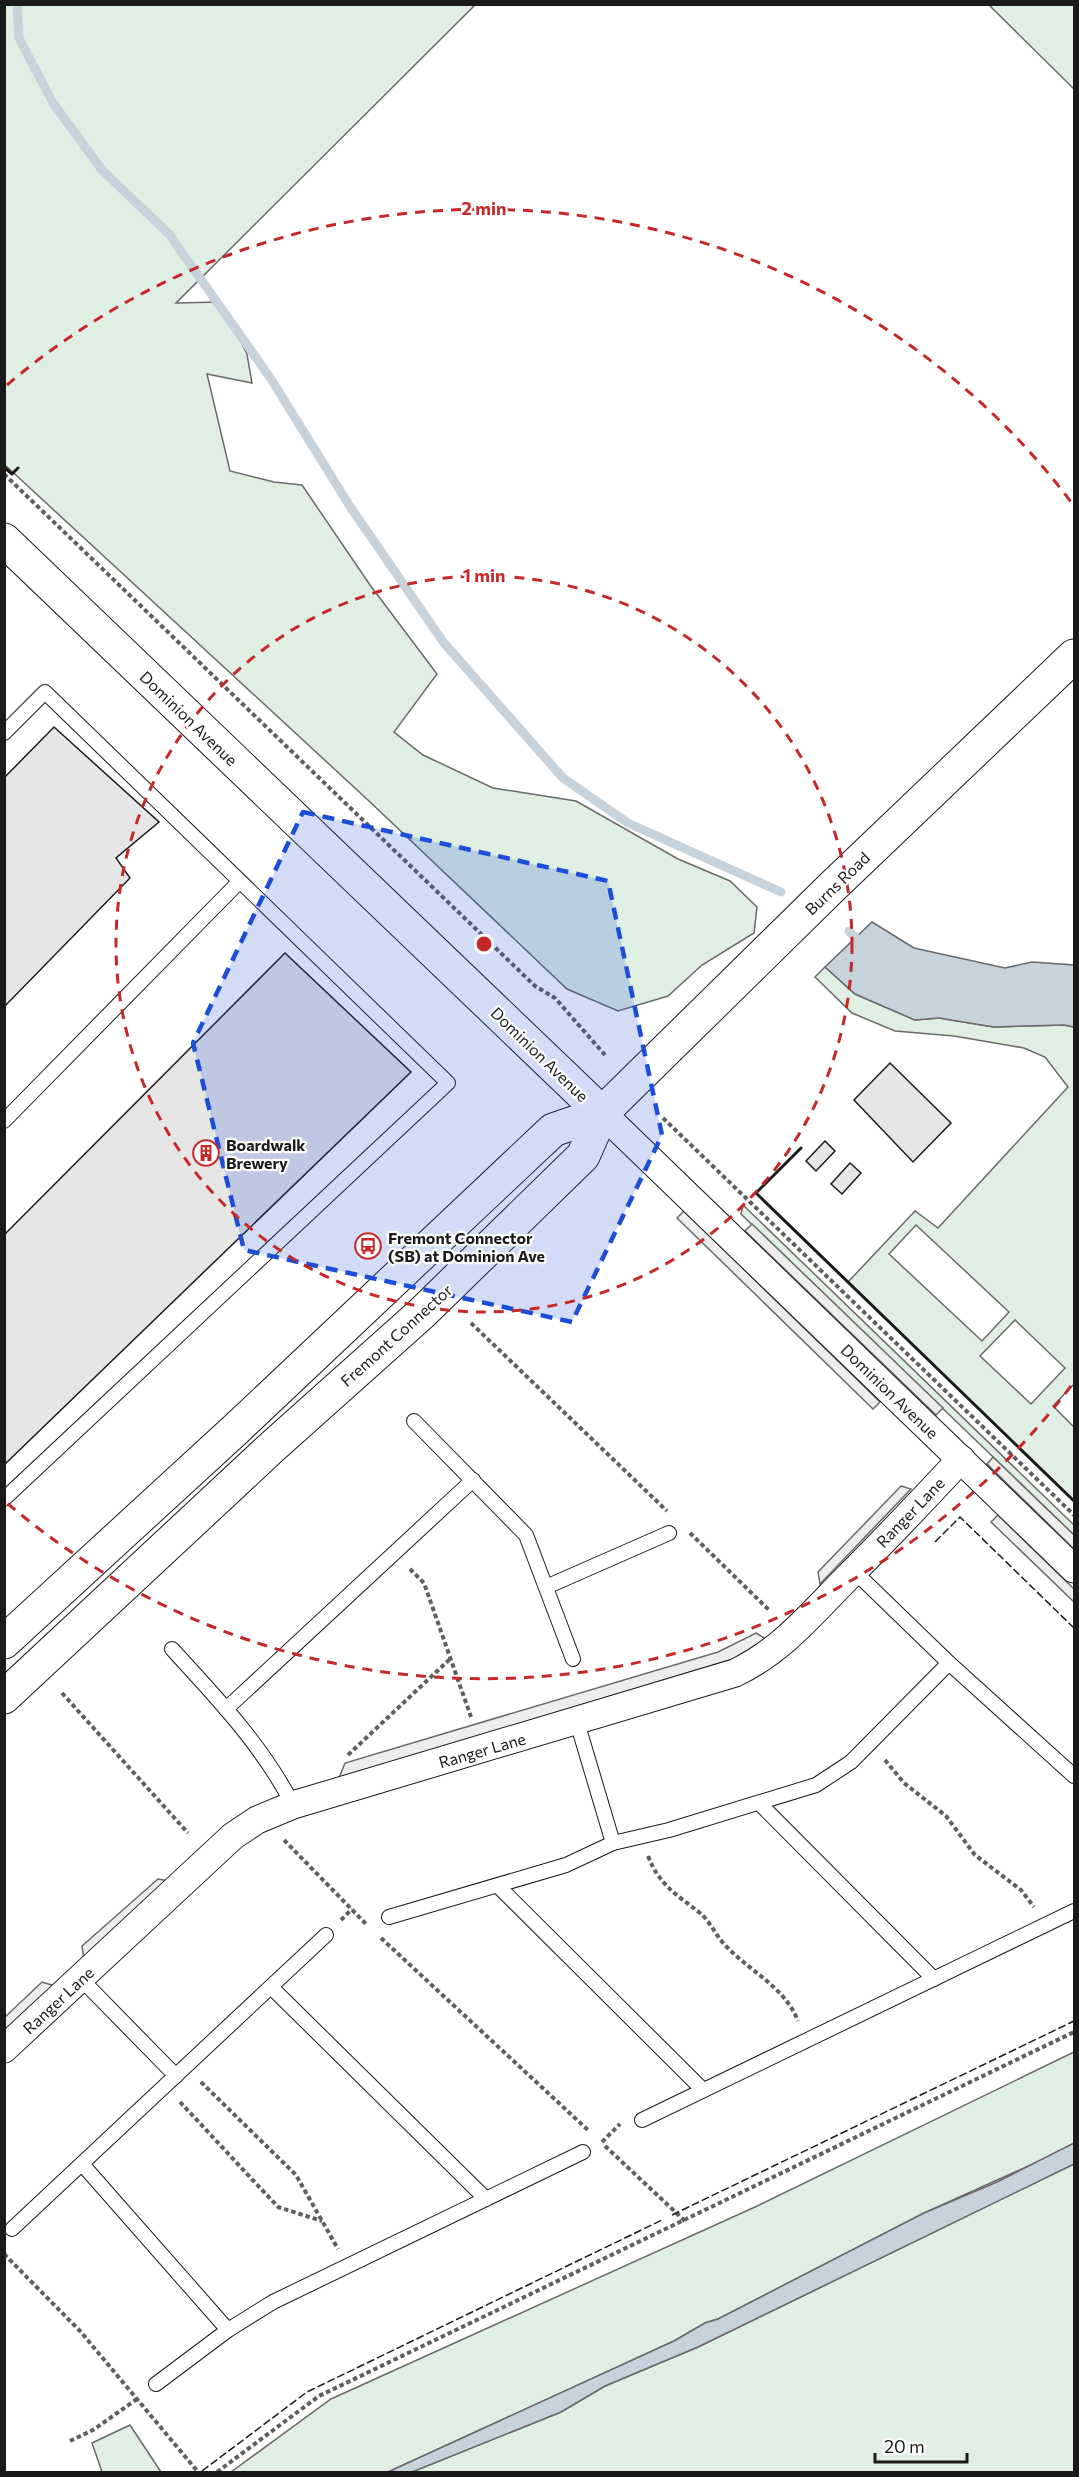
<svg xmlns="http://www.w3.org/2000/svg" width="1079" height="2477" font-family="Commissioner,sans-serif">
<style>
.green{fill:#e0efe3;stroke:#6a6a6a;stroke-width:1.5;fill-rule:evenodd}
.parking{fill:#ededed;stroke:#6a6a6a;stroke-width:1.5}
.water{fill:#c6d2dc;stroke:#6a6a6a;stroke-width:1.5}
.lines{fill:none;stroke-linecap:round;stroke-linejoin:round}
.stream{stroke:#c6d2dc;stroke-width:9}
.building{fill:#e6e6e6;stroke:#1a1a1a;stroke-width:1.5}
.service-casing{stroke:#1a1a1a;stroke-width:16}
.minor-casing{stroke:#1a1a1a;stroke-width:29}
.tertiary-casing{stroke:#1a1a1a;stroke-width:35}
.secondary-casing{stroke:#1a1a1a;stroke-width:35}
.path{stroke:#5f5f5f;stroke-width:4;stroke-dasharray:4.5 3;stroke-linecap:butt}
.service{stroke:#fff;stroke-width:14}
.minor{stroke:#fff;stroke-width:27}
.tertiary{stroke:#fff;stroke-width:33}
.secondary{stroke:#fff;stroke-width:33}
.fence{stroke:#1a1a1a;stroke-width:1.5;stroke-dasharray:8 3;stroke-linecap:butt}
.wall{stroke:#1a1a1a;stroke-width:3}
.marked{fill:#1d4ed8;fill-opacity:0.2;stroke:#1d4ed8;stroke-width:4.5;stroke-dasharray:12 8;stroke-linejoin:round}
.ring{fill:none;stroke:#c62828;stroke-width:3;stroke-dasharray:10 8}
.labels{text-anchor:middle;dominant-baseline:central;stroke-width:4.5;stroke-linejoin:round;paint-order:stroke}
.street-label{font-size:16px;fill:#1a1a1a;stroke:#fff}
.poi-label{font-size:16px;font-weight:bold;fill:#1a1a1a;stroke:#fff;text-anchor:start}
.centre{fill:#c62828;stroke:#fff;stroke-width:3}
.ring-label{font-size:18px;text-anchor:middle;font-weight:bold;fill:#c62828;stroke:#fff;stroke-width:4.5;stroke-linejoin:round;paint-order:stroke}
</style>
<rect width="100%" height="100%" fill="#fff"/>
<!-- green -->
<g class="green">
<polygon points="4,5 475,5 176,303 221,302 247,354 252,383 207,374 230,471 274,482 302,485 370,585 437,674 394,732 423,755 493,788 576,801 678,859 730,881 757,907 754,933 702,965 668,996 618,1011 567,989 369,801 5,465"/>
<polygon points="989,5 1074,5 1074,89"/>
<path d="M825,967l30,27 60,26 24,-2 55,9 70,-2 10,2v357l-21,22 21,21v74l-226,-219 67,-71 23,17 130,-141 -23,-30 -21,-9 -70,-12 -59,-5 -43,-18 -37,-36zM916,1225l93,87 -27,29 -93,-87zM1015,1320l50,48 -34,36 -51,-48z"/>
<polygon points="743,1205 1074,1525 1074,1535 741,1214"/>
<polygon points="1074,2052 1074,2143 1057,2153 924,2213 718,2319 705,2323 674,2341 388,2472 231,2472 331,2399 755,2207"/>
<polygon points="1074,2164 1074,2472 412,2472 561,2412 605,2386 698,2347"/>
<polygon points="130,2425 161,2472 102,2472 92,2443"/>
</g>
<!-- parking -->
<g class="parking">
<polygon points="684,1211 880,1402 873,1409 677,1218"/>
<polygon points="752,1224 943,1408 936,1415 745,1231"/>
<polygon points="993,1457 1074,1535 1074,1549 987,1464"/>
<polygon points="901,1486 911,1489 820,1584 818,1572"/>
<polygon points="998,1515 1074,1589 1074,1602 991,1522"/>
<polygon points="756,1633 766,1639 733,1659 339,1778 345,1763 718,1652"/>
<polygon points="158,1879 169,1881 84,1959 82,1946"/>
<polygon points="42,1982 55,1986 5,2032 5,2017"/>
</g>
<!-- water -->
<g class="water">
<polygon points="872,922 914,948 1005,968 1032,962 1074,965 1074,1027 1064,1025 994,1027 939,1018 915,1020 855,994 825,967"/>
<polygon points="1074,2143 1074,2164 698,2347 605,2386 561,2412 412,2472 388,2472 674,2341 705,2323 718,2319 924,2213 997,2182"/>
</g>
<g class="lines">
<!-- stream -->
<g class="stream">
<polyline points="17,4 19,38 53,103 102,170 169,234 271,379 351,508 444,643 563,778 628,823 781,892"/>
<polyline points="849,931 864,946"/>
</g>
</g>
<!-- building -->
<g class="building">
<polygon points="54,727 159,822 116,858 130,878 4,1007 4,778"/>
<polygon points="285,953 411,1072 4,1465 4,1235"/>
<polygon points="890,1063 951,1123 913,1162 854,1100"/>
<polygon points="825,1141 835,1151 816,1171 806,1161"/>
<polygon points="850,1163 861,1173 842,1194 831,1184"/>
</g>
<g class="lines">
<!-- service casing -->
<g class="service-casing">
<g id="service">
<polyline points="4,733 45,692 448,1083 4,1499"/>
<polyline points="4,1121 239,882"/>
<polyline points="414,1421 526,1535 573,1659"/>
<polyline points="854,1571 949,1663 1074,1776"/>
<polyline points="546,1587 669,1533"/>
<path d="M172,1649c45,49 90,96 121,156"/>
<polyline points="226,1709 473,1480"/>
<polyline points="577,1722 613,1843"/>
<polyline points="759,1803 934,1979"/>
<polyline points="498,1886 703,2090"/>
<polyline points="389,1917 566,1865 613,1843 669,1830 816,1785 851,1762 949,1663"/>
<polyline points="81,1979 176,2076"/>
<polyline points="271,1987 486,2199"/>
<polyline points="642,2120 1074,1911"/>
<polyline points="82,2164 228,2330"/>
<polyline points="12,2229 326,1935"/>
<polyline points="156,2384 228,2330 273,2302 583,2152"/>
</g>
</g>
<!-- minor casing -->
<g class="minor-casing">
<g id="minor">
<polyline points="602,1113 1074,1569"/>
<path d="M4,2049l229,-213 24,-16 36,-15 442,-132c44,-21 74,-56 108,-91 40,-40 79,-81 118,-123"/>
</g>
</g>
<!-- tertiary casing -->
<g class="tertiary-casing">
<polyline id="tertiary" points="602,1113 832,887 1074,656"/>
</g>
<!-- secondary casing -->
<g class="secondary-casing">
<g id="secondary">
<polyline points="4,540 602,1113"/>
<polyline points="4,1642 235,1430 553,1130 602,1113"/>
<polyline points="4,1697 271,1448 422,1313 583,1156 602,1113"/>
</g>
</g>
<!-- path -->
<g class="path">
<polyline points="4,474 535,986 555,998 605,1055"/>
<polyline points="663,1118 1074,1515"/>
<polyline points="471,1323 667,1511"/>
<polyline points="690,1533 769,1610"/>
<polyline points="410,1569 424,1583 471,1717"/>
<polyline points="62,1693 188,1833"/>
<polyline points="348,1755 450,1659"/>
<polyline points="885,1760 904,1783 946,1816 975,1855 1021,1890 1034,1907"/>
<polyline points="284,1840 367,1925"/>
<path d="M648,1856c12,30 28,38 52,57 10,8 16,23 25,32 24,26 60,42 73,76"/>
<polyline points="341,1920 352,1909"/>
<polyline points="381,1938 589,2131"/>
<polyline points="201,2082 296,2175 338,2249"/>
<polyline points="180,2102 278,2207 322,2221"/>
<polyline points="602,2142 620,2124"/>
<polyline points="605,2146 686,2222"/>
<polyline points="4,2254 80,2331 198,2472"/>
<polyline points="70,2441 93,2430 137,2399"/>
<polyline points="217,2472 319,2396 1074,2032"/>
</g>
<!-- service -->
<use href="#service" class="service"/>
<!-- minor -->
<use href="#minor" class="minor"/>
<!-- tertiary -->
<use href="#tertiary" class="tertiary"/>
<!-- secondary -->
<use href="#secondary" class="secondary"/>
<!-- fence -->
<g class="fence">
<polyline points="935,1542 960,1517 1074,1628"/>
<polyline points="672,2215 1074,2021"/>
<polyline points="202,2471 307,2392 662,2220"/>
</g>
<!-- wall -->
<g class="wall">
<polyline points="4,467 12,474 18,468"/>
<polyline points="801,1148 756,1193 1074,1501"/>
</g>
</g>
<!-- marked area -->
<path class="marked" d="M303,812l305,69 54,254 -90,187 -328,-72 -51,-207z"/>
<!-- distance rings -->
<g class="ring">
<circle cx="484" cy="944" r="368"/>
<path d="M1071 1386A735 735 0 0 1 7 1503M7 385A735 735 0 0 1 1071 502"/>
</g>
<!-- icons -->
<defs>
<g id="building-ring" transform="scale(1.35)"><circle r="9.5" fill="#fff" stroke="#c62828" stroke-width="1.5"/><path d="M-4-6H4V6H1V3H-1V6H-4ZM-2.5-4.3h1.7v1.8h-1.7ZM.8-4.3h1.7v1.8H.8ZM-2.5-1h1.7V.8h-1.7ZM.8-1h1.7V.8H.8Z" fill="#c62828"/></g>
<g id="bus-ring" transform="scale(1.35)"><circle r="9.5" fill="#fff" stroke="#c62828" stroke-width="1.5"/><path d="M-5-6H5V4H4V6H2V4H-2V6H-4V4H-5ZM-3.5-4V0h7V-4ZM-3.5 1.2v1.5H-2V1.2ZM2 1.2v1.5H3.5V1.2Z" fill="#c62828"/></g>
</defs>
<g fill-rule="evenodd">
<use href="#building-ring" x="206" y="1153"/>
<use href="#bus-ring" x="368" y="1246"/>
</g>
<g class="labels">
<!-- street labels -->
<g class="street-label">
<text transform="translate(189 718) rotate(44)">Dominion Avenue</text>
<text transform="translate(837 883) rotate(-44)">Burns Road</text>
<text transform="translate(540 1054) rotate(44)">Dominion Avenue</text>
<text transform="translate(396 1335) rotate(-42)">Fremont Connector</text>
<text transform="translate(890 1391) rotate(44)">Dominion Avenue</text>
<text transform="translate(910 1512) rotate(-46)">Ranger Lane</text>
<text transform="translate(482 1750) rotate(-16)">Ranger Lane</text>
<text transform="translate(58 2000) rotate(-43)">Ranger Lane</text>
</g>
<!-- poi labels -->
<g class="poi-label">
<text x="226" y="1144">Boardwalk<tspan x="226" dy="18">Brewery</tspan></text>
<text x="388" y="1237">Fremont Connector<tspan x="388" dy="18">(SB) at Dominion Ave</tspan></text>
</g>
</g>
<circle cx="484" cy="944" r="9" class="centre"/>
<g class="ring-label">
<text x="484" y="215">2 min</text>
<text x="484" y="582">1 min</text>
</g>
<!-- border -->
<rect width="1079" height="2477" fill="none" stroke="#1a1a1a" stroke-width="12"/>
<!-- scale -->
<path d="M875 2453v9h92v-9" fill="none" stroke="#1a1a1a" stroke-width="3"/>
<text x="884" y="2453" font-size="18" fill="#1a1a1a" stroke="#ffffff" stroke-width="4.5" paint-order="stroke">20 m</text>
</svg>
